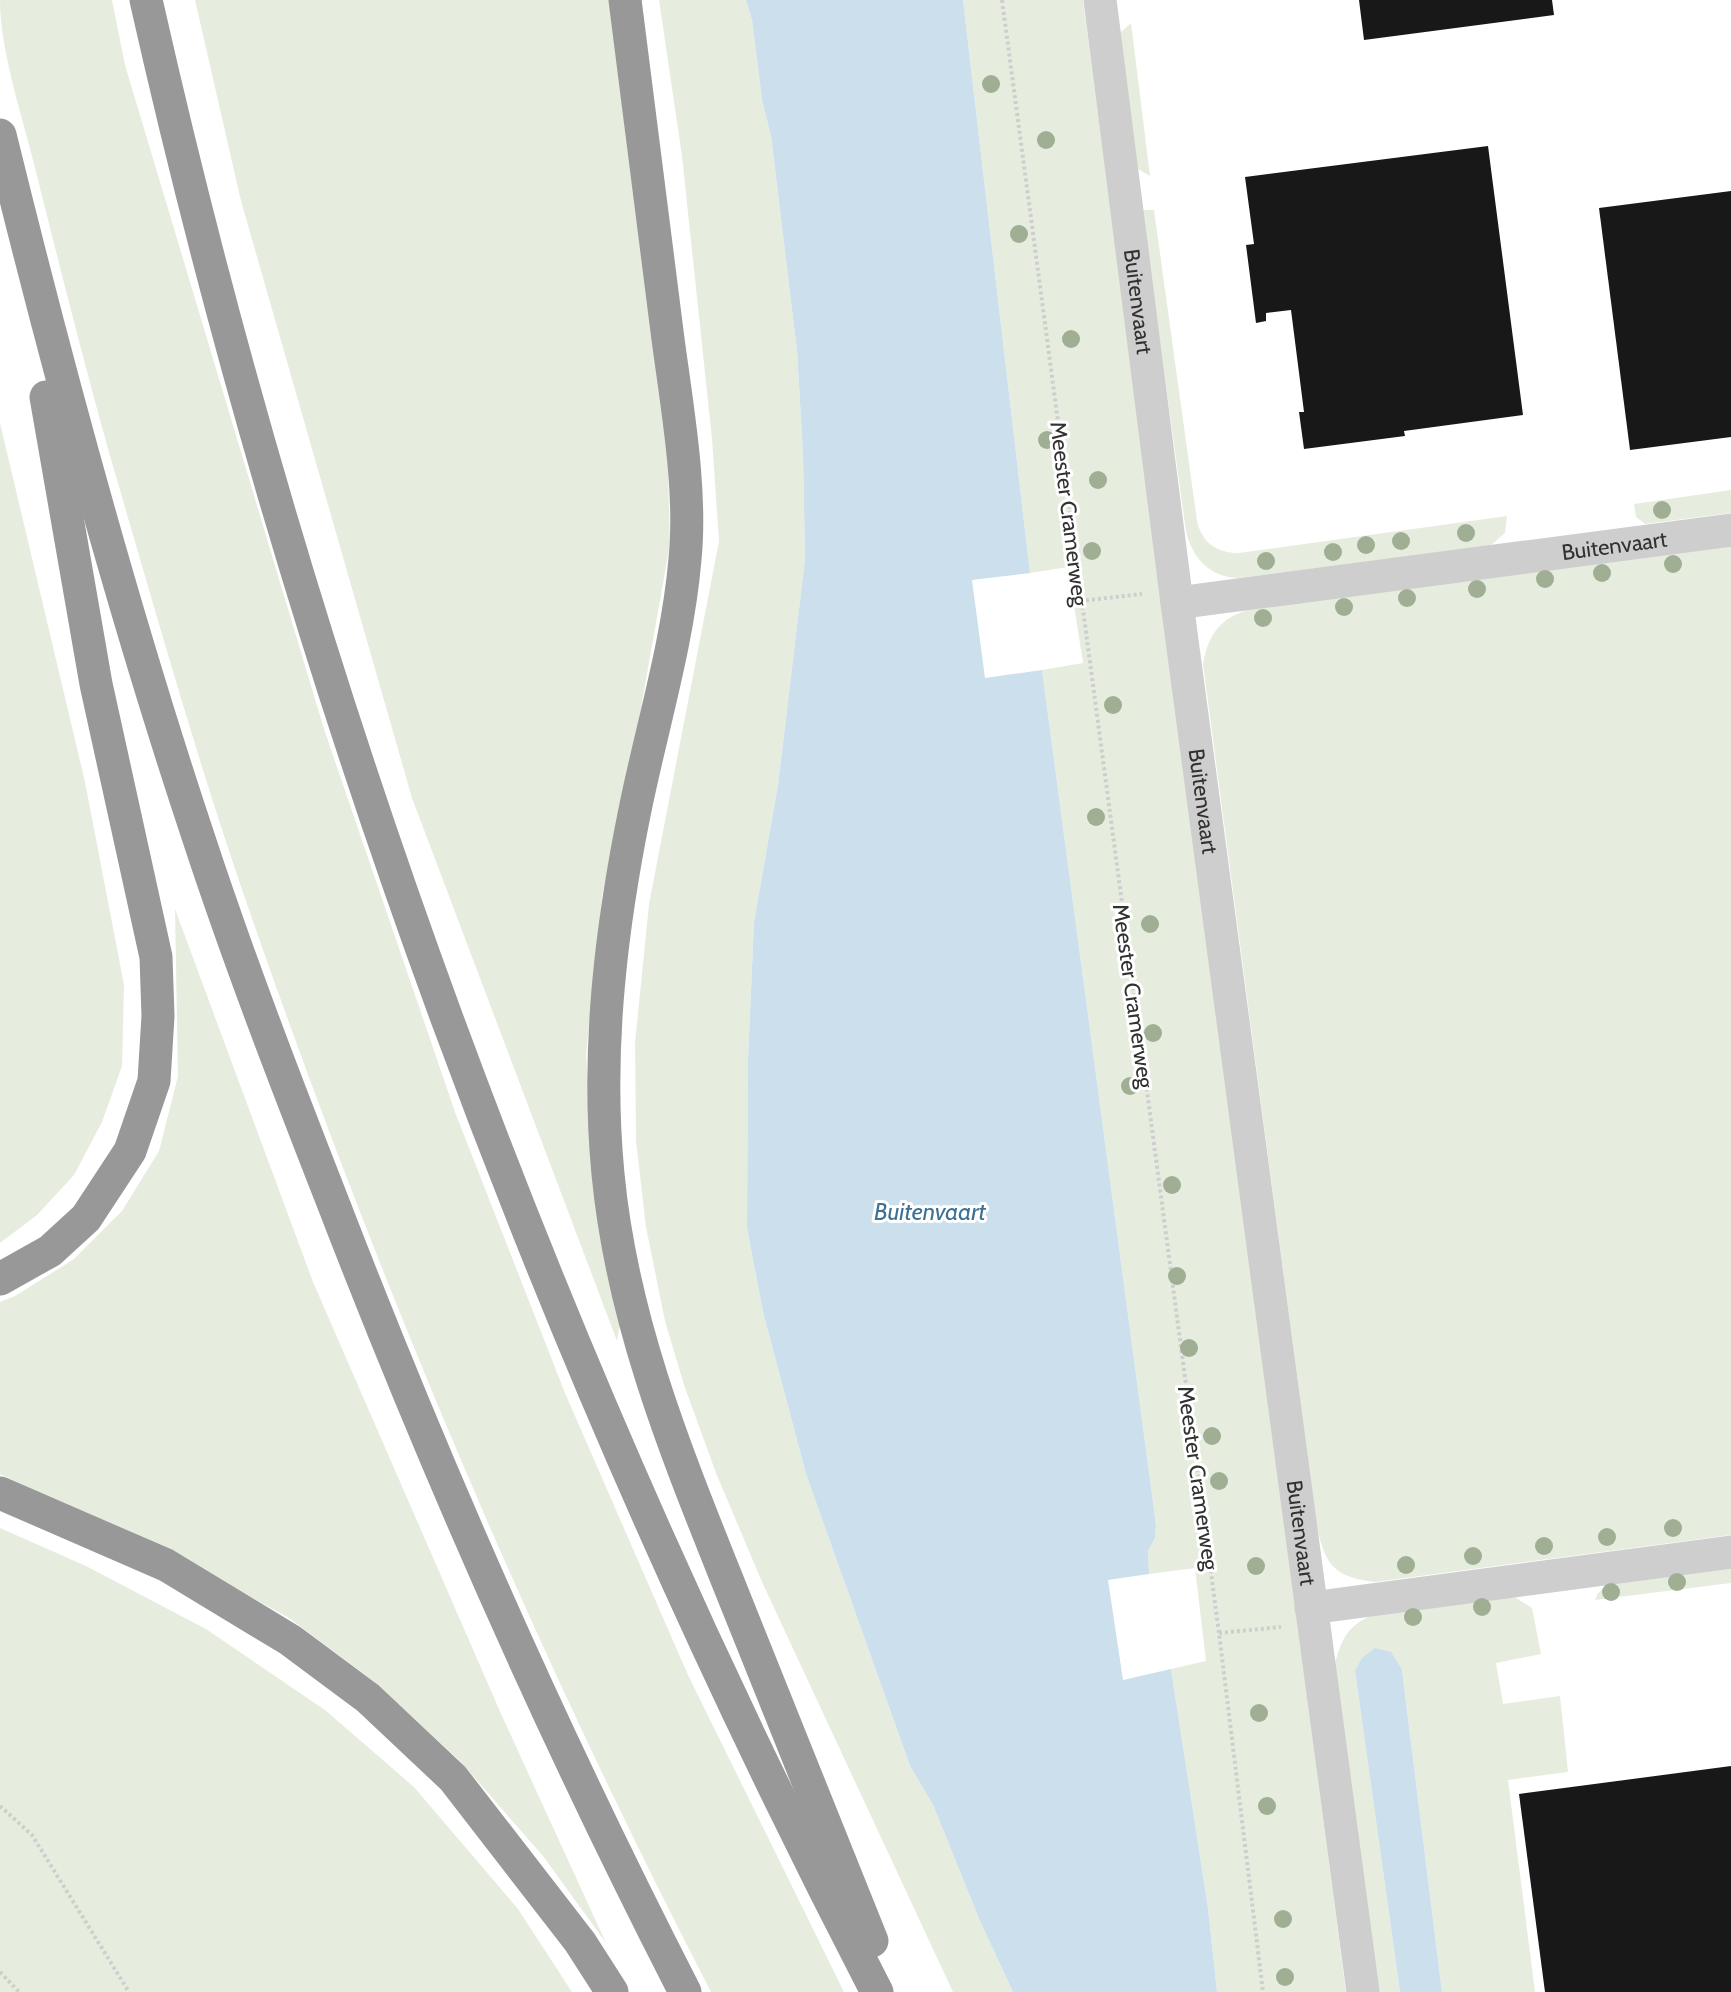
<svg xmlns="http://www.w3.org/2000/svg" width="1731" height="1992" font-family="Cabin,sans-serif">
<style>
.green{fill:#e6eddf}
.water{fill:#ccdfed}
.building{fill:#181818}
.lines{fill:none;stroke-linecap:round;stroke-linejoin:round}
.path{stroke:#cecece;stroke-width:4;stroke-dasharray:3 3;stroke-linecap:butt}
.street{stroke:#cecece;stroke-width:33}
.highway{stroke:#989898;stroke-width:33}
.tree{fill:#a0af94}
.labels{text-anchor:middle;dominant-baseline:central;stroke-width:6;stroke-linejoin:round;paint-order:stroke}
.street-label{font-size:22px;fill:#313131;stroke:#fff}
.water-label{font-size:24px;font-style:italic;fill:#3e7193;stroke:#fff}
</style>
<rect width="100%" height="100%" fill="#fff"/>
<!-- green -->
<g class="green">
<path d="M0,0h112l13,65 199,664 131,383 110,281 123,282 156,317h-133c-181,-350 -335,-715 -464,-1088 -51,-147 -93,-298 -137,-448 -28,-100 -53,-200 -78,-300 -12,-47 -32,-108 -32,-156z"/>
<polygon points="195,0 612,0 667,434 670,544 633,753 602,896 586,1055 597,1195 621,1318 617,1341 412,798 241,201"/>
<polygon points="659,0 746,0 752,20 762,100 771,136 797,351 803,454 805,559 778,785 754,922 748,1059 747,1228 763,1312 806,1474 910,1766 933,1805 980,1921 1013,1992 953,1992 762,1582 716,1473 684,1385 665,1321 646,1227 636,1141 635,1043 649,904 719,541 712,439 682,156"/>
<polygon points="963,0 1083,0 1346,1992 1217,1992 1208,1908 1171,1669 1206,1661 1195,1568 1149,1574 1148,1551 1155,1538 1156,1525 1042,670 1083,663 1068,567 1030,573"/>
<polygon points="1131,23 1150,176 1138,169 1120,33"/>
<path d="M1142,210h12l43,311c5,22 20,32 42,32l268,-37 -2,17 -15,13 -251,32c-28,0 -46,-19 -53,-46z"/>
<polygon points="0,423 85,782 124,985 122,1066 102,1122 74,1175 37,1215 0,1243"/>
<polygon points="1731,490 1731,513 1645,524 1636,517 1634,504"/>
<path d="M1731,545v990l-356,47c-40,-5 -50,-16 -58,-55l-114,-863c5,-30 18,-47 48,-55z"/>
<polygon points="175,909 313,1282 502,1716 606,1943 543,1856 461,1762 372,1680 289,1618 218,1579 0,1474 0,1302 15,1296 74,1259 122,1211 159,1151 178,1076"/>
<polygon points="0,1528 86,1566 206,1629 325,1710 414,1787 518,1909 572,1992 0,1992"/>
<polygon points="1731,1567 1731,1583 1595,1600 1598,1593 1610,1583"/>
<path d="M1510,1594l22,14 9,46 -45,9 7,41 57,-8 8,76 -60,8 27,212h-93l-40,-322 -47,1 45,321h-22l-43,-328c7,-27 13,-38 39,-50z"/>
</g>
<!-- water -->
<g class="water">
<polygon points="746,0 963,0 1030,573 972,580 985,678 1042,670 1156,1525 1155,1538 1148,1551 1149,1574 1108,1580 1123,1680 1171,1669 1208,1908 1217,1992 1013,1992 980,1921 933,1805 910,1766 806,1474 763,1312 747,1228 748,1059 754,922 778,785 805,559 803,454 797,351 771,136 762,100 752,20"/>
<polygon points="1375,1648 1391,1652 1402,1670 1442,1992 1400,1992 1355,1671 1362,1658"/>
</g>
<!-- building -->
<g class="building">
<polygon points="1359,0 1552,0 1554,15 1364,40"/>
<polygon points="1488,146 1523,415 1404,431 1405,436 1304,449 1299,412 1304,412 1291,310 1266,313 1266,321 1256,323 1246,245 1254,244 1245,177"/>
<polygon points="1731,191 1731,437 1630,450 1599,208"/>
<polygon points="1731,1766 1731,1992 1545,1992 1519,1794"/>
</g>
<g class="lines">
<!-- path -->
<g class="path">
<polyline points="1002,0 1219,1633 1263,1992"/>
<polyline points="1080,601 1142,594"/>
<polyline points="1219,1633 1281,1627"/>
<polyline points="0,1806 32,1835 129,1992"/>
<polyline points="0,1972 19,1992"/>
</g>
<!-- street -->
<g class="street">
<path id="s1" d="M1100,0l77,603 186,1389"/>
<path id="s2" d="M1177,603l554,-73"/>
<polyline points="1311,1608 1731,1552"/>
</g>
<!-- highway -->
<g class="highway">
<path d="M146,0c156,693 404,1362 731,1992"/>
<path d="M625,0c14,113 29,226 43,339 9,68 24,151 17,220 -7,83 -32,164 -49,246 -25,121 -40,246 -28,369 14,147 68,278 122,413 47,118 94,236 142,354"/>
<path d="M0,135c58,236 121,470 198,701 40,122 87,244 134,364 104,270 221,535 353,792"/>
<polyline points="0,1279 50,1251 86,1218 130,1151 154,1081 158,1016 156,957 96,684 46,397"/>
<polyline points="0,1493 166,1565 290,1640 368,1698 453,1778 580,1942 612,1992"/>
</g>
</g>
<!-- trees -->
<g class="tree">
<circle cx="991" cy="84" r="9"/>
<circle cx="1046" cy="140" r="9"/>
<circle cx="1019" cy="234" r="9"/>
<circle cx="1071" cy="339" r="9"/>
<circle cx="1047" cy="440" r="9"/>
<circle cx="1098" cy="480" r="9"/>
<circle cx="1662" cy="510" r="9"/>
<circle cx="1466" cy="533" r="9"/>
<circle cx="1401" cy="541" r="9"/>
<circle cx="1366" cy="545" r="9"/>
<circle cx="1092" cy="551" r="9"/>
<circle cx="1333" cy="552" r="9"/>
<circle cx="1266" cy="561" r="9"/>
<circle cx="1673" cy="564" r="9"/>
<circle cx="1602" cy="573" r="9"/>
<circle cx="1545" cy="579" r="9"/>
<circle cx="1477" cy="589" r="9"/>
<circle cx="1407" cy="598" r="9"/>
<circle cx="1344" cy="607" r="9"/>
<circle cx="1263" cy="618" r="9"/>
<circle cx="1113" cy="705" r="9"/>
<circle cx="1096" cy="817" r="9"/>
<circle cx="1150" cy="924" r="9"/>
<circle cx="1153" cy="1033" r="9"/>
<circle cx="1130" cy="1086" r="9"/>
<circle cx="1172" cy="1185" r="9"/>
<circle cx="1177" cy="1276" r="9"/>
<circle cx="1189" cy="1348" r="9"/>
<circle cx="1212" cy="1436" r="9"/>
<circle cx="1219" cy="1481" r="9"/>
<circle cx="1673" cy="1528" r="9"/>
<circle cx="1607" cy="1537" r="9"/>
<circle cx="1544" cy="1546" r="9"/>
<circle cx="1473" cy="1556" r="9"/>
<circle cx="1406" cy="1565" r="9"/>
<circle cx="1256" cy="1566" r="9"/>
<circle cx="1677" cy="1582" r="9"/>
<circle cx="1611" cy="1592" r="9"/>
<circle cx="1482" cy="1607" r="9"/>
<circle cx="1413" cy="1617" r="9"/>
<circle cx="1259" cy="1713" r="9"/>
<circle cx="1267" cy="1806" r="9"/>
<circle cx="1283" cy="1919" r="9"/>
<circle cx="1285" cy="1977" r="9"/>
</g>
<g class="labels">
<!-- street labels -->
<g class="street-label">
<text stroke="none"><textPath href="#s1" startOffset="304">Buitenvaart</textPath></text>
<text transform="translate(1069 514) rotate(83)">Meester Cramerweg</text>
<text stroke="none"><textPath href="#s2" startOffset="441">Buitenvaart</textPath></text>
<text stroke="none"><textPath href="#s1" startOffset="808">Buitenvaart</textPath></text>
<text transform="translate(1133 996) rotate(82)">Meester Cramerweg</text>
<text transform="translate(1198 1478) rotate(82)">Meester Cramerweg</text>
<text stroke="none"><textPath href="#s1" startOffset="1546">Buitenvaart</textPath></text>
</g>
<!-- water labels -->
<g class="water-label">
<text x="930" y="1211">Buitenvaart</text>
</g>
</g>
</svg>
